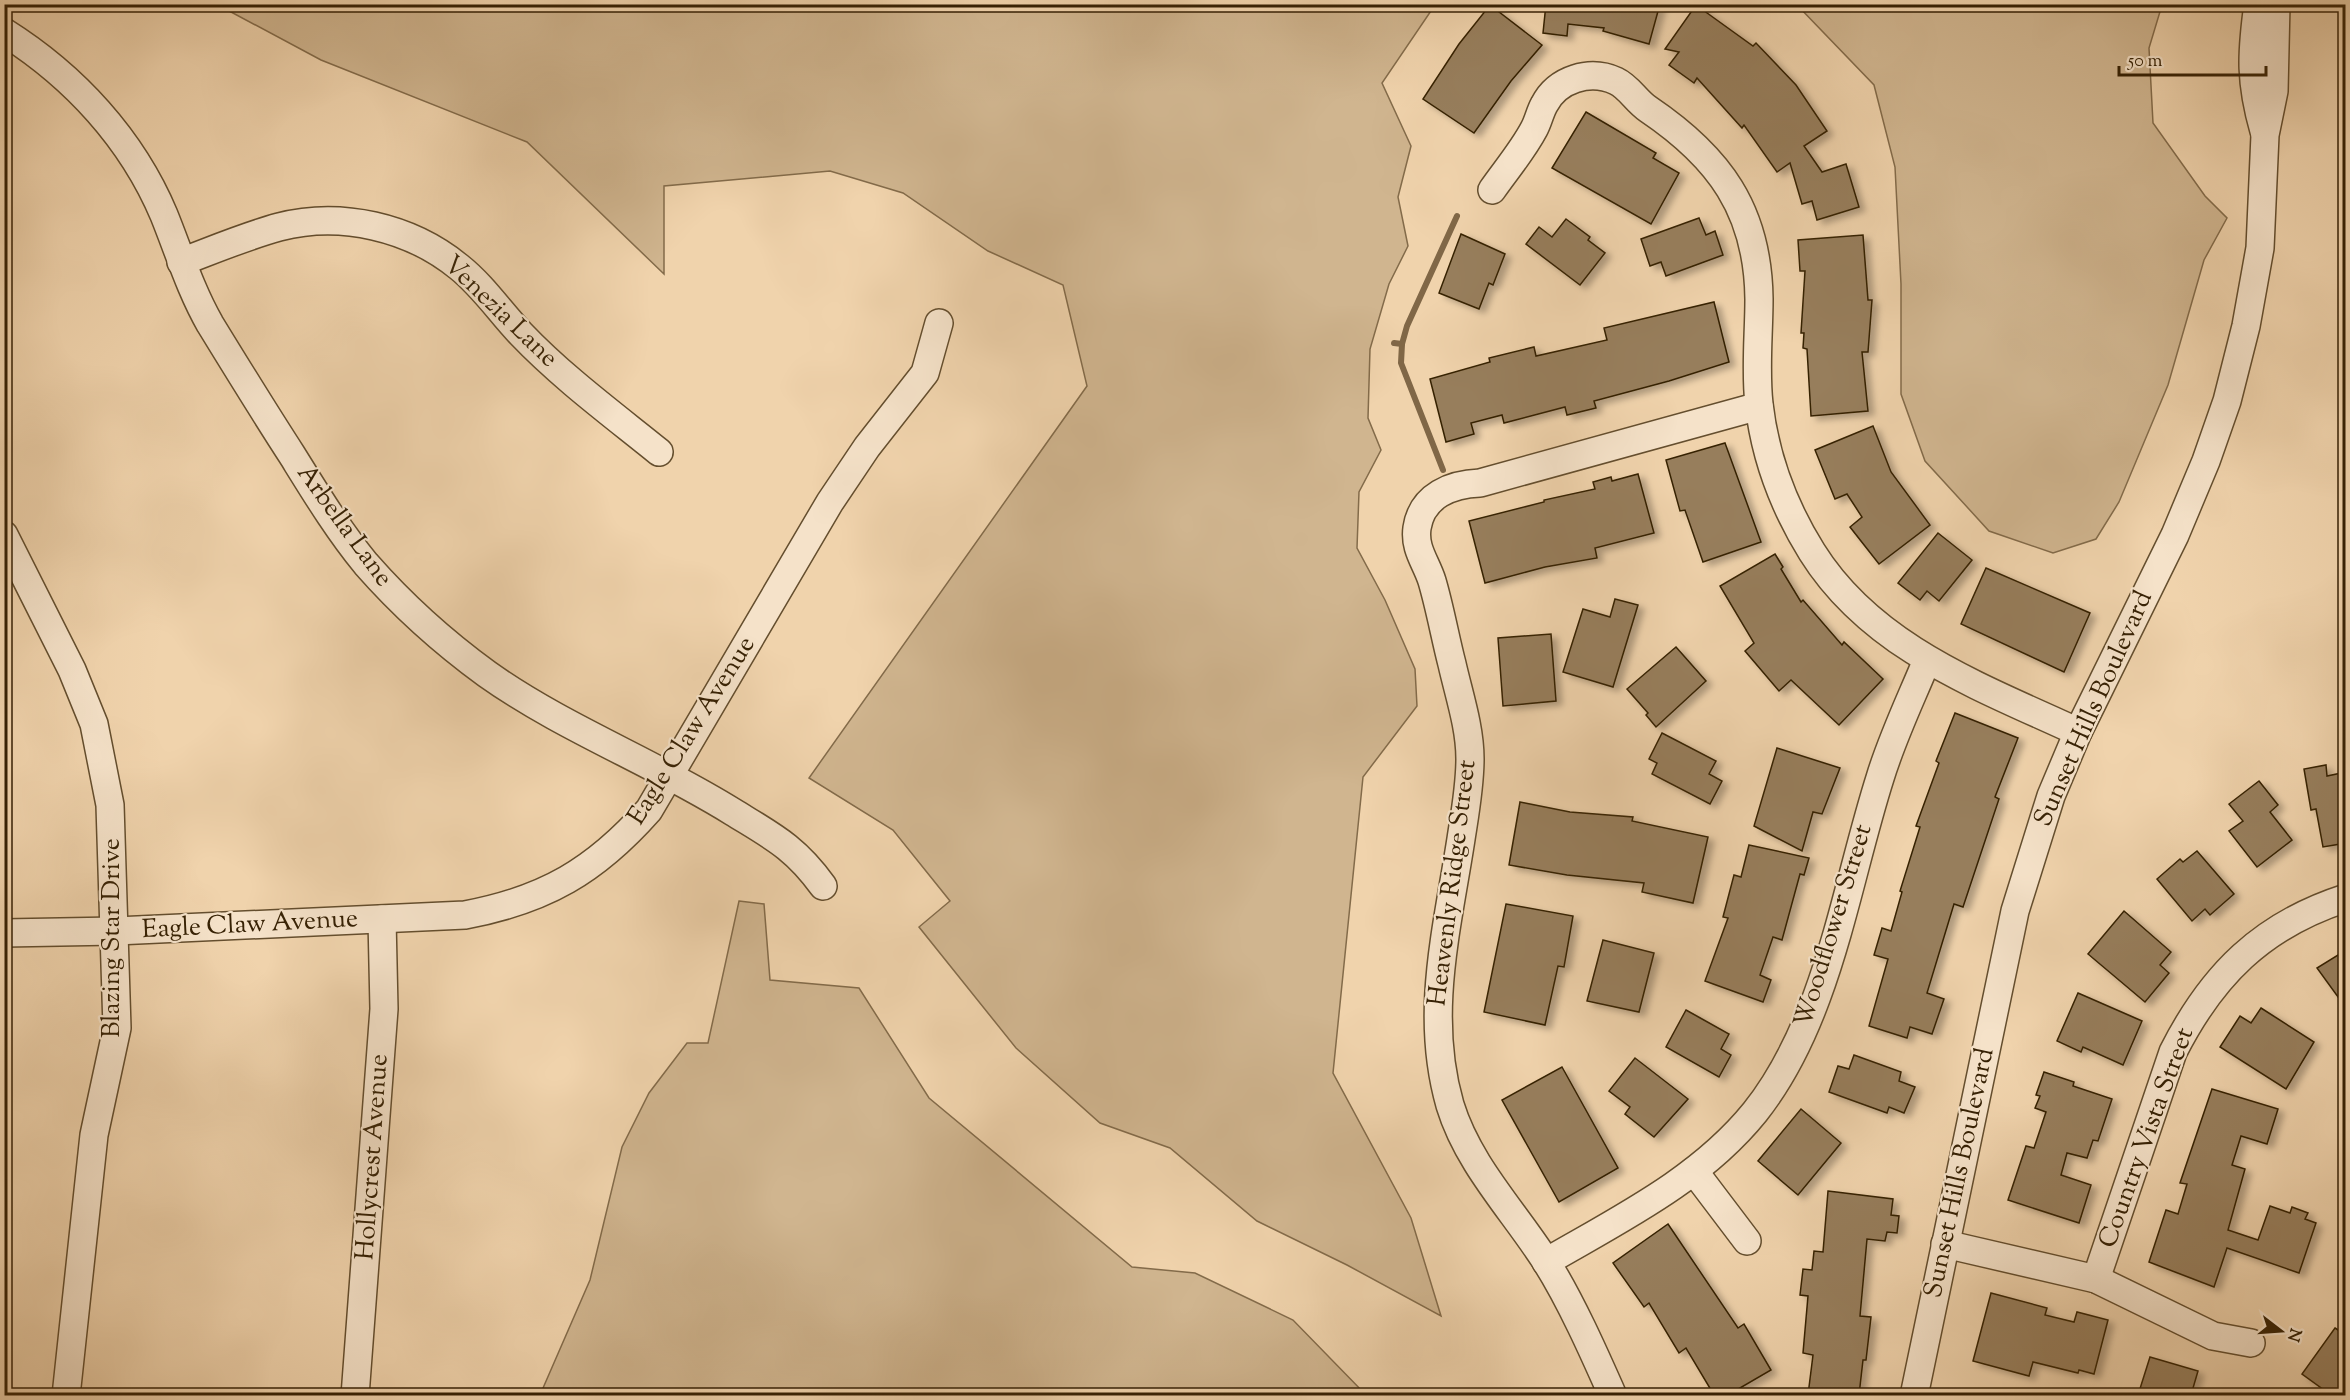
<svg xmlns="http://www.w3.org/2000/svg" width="2350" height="1400" font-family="'Sorts Mill Goudy',serif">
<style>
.green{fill:#d0b58f;stroke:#836b4a;stroke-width:1.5}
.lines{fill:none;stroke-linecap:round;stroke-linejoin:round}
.stream{stroke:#806747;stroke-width:6}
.building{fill:#977e5b;stroke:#362104;stroke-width:1.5;filter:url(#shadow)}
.minor-casing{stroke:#644e2e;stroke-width:30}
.minor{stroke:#f5e2c9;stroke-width:27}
.labels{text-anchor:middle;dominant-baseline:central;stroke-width:4.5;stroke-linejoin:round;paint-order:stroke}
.street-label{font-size:26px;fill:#362104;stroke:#f5e2c9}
</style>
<defs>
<filter id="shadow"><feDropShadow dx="6" dy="4" stdDeviation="3" flood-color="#0004"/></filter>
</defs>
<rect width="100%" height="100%" fill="#f0d3ac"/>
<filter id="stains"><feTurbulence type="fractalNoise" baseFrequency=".00333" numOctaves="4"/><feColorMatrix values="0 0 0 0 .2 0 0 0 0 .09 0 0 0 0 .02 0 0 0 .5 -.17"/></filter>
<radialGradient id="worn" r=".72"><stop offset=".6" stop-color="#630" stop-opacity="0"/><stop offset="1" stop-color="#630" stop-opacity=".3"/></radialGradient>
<!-- green -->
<g class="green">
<polygon points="218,5 1435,5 1382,83 1411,146 1398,197 1408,246 1389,284 1370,349 1368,418 1381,450 1359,492 1357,548 1385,600 1415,669 1417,706 1363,777 1333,1073 1411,1218 1441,1316 1347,1265 1257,1221 1170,1148 1100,1123 1016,1048 919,927 950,901 893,830 809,778 1087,386 1063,285 988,251 903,193 830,171 664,186 664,274 527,142 321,60"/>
<polygon points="1797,5 2162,5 2149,48 2153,123 2205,196 2227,218 2204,260 2168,385 2119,502 2096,539 2053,553 1989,531 1925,461 1901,394 1901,284 1895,167 1874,85"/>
<polygon points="739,901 764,904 770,980 859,988 929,1098 1132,1267 1195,1273 1293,1320 1366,1395 540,1395 590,1280 622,1147 649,1093 687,1043 708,1043"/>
</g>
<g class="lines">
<!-- stream -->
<g class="stream">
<polyline points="1394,343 1402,344 1401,363 1443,470"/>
<polyline points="1402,344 1407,326 1457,216"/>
</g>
</g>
<!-- building -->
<g class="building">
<polygon points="1546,4 1660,4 1649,44 1603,31 1604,28 1568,24 1567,36 1543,33"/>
<polygon points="1490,5 1542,45 1511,81 1474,133 1423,99 1459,44"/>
<polygon points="1696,5 1753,46 1756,43 1796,85 1827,131 1804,146 1822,172 1846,164 1859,207 1817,220 1812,201 1802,204 1790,163 1777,172 1744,125 1742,128 1697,78 1694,83 1669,65 1679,52 1665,49"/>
<polygon points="1586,112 1656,153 1653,158 1679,173 1651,224 1552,168"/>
<polygon points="1699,218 1706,235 1715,231 1723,255 1666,276 1661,262 1650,266 1641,239"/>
<polygon points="1566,219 1590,237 1588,240 1605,253 1580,285 1526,244 1539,227 1552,237"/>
<polygon points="1461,234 1505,254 1493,285 1489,283 1479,309 1439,293"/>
<polygon points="1863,235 1868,300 1872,300 1868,352 1862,352 1868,411 1811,416 1807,349 1803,348 1804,333 1801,333 1805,271 1800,271 1798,240"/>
<polygon points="1714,302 1729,362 1669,381 1594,401 1596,408 1567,415 1565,407 1504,423 1502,415 1471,423 1474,434 1446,442 1430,379 1490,362 1489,358 1534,347 1536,356 1607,340 1604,328"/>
<polygon points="1873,426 1891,472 1930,525 1879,564 1850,527 1862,517 1847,494 1835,499 1815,450"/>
<polygon points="1725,443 1761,542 1703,562 1685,510 1680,511 1666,460"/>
<polygon points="1638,474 1654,533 1595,548 1597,558 1545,567 1485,583 1469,521 1544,502 1544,500 1595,489 1593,482 1611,477 1612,481"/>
<polygon points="1938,533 1972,560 1939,601 1927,591 1920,600 1898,583"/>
<polygon points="1775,554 1783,567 1781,569 1801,602 1803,600 1842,645 1844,642 1883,679 1839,725 1791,680 1779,691 1745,651 1754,643 1720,586"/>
<polygon points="1986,568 2090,613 2064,672 1961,624"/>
<polygon points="1615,599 1638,605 1613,687 1563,672 1583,609 1610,617"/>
<polygon points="1551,634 1556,701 1503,706 1498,638"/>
<polygon points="1676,647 1706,681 1656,727 1646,715 1648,713 1627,689"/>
<polygon points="1955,713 2018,738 1995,797 1999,799 1963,907 1954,904 1927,993 1944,999 1932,1034 1910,1027 1907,1038 1869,1026 1888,959 1874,955 1882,928 1891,931 1902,892 1900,891 1920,827 1916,826 1939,763 1936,761"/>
<polygon points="1662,733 1716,761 1709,774 1722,781 1710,804 1652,774 1657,763 1649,759"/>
<polygon points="1777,748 1840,768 1822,814 1813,812 1802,851 1754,826"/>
<polygon points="2326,765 2327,776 2346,772 2346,843 2323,847 2316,809 2311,810 2304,769"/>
<polygon points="2259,781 2278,805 2270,812 2292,840 2257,867 2229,831 2243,821 2229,804"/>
<polygon points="1520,802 1570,812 1633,817 1632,821 1708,837 1693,903 1642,892 1644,883 1567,875 1509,865"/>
<polygon points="1749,845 1809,858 1804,875 1800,874 1782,940 1773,937 1760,975 1771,980 1763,1002 1705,981 1728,918 1723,917 1734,875 1741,877"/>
<polygon points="2197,851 2234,894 2210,915 2205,909 2192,921 2157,879 2180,859 2183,862"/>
<polygon points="1506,904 1573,916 1564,967 1558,966 1545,1025 1484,1012"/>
<polygon points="2124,911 2171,952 2160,965 2169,973 2145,1002 2088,954"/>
<polygon points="1603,940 1654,953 1639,1012 1587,1001"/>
<polygon points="2346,950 2346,1008 2317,968"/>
<polygon points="2078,993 2142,1021 2123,1065 2083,1047 2081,1052 2057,1041"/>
<polygon points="2261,1008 2314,1042 2286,1089 2220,1047 2240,1016 2251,1023"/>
<polygon points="1686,1010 1729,1034 1721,1049 1731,1055 1719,1077 1666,1047"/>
<polygon points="1854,1055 1901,1072 1899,1081 1915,1087 1904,1113 1889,1107 1887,1113 1829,1092 1838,1066 1849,1069"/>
<polygon points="1635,1058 1688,1099 1654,1137 1625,1114 1630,1107 1609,1091"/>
<polygon points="1562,1067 1618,1168 1559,1202 1502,1100"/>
<polygon points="2044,1072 2074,1082 2073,1086 2112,1099 2098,1141 2093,1140 2087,1158 2067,1153 2061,1175 2091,1185 2079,1223 2008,1200 2026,1146 2034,1148 2046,1112 2035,1108 2040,1096 2036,1095"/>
<polygon points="2212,1089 2278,1109 2267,1144 2241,1136 2232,1165 2245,1169 2228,1230 2258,1240 2270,1206 2290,1213 2292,1207 2308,1213 2305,1219 2316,1223 2299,1273 2227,1248 2214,1287 2149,1262 2166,1210 2178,1214 2187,1184 2180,1183"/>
<polygon points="1801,1109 1841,1143 1798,1195 1758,1161"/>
<polygon points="1828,1191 1893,1199 1891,1215 1899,1216 1897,1233 1887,1232 1885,1241 1867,1239 1860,1316 1871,1317 1866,1360 1863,1360 1859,1395 1808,1395 1813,1355 1803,1353 1808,1296 1800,1295 1803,1269 1812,1270 1814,1251 1823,1252"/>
<polygon points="1668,1224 1738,1328 1744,1324 1771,1370 1728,1395 1714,1395 1686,1348 1679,1353 1649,1303 1644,1307 1613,1263"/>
<polygon points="1991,1293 2047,1308 2045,1315 2074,1322 2077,1312 2108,1320 2094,1374 2079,1370 2078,1373 2033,1362 2029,1376 1973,1361"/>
<polygon points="2335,1328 2346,1335 2346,1395 2331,1395 2302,1374"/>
<polygon points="2150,1357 2198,1371 2191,1395 2138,1395"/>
</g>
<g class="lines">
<!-- minor casing -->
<g class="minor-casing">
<g id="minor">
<path d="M2258,4c-7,51 -8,78 6,127"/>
<path d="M4,32c70,44 128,107 160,183 15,37 26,74 46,109 27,44 54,88 82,131 23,37 46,75 74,109 36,41 77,78 121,110 76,54 166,88 246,138 39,24 62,35 90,74"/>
<path d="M1492,190c14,-20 31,-40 42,-61 4,-7 6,-17 10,-24 13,-26 46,-36 72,-24 13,6 20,20 32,28 71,48 110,101 111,190 0,35 -4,70 0,105 6,53 25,103 53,148 60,96 169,135 266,180"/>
<path d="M181,262c32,-12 65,-26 98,-35 62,-16 131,0 180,40 24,19 41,45 62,67 41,43 91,80 138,118"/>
<polyline points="4,535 72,670 94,724 110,805 117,1028 94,1135 66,1396"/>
<path d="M4,933l112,-2 349,-16c80,-15 130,-44 184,-105l181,-308 37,-55 58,-74 14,-50"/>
<polyline points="1694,1171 1747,1241"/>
<polyline points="1945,1244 2096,1279 2213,1336 2251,1343"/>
<path d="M1546,1262c74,-43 154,-82 209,-150 73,-92 90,-224 125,-334 12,-40 31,-79 47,-118"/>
<path d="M2096,1279l77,-227c39,-77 89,-127 173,-154"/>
<polyline points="355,1396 384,1009 382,919"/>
<path d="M1613,1396c-19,-43 -43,-97 -68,-136 -33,-51 -77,-96 -95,-155 -26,-90 -3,-175 11,-266 4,-26 9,-53 9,-80 0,-32 -11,-64 -18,-95 -7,-27 -12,-56 -20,-83 -6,-19 -18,-32 -15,-53 5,-33 35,-44 63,-45l279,-77"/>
<polyline points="1914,1396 2015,911 2051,796 2078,732 2175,535 2206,461 2227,401 2246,326 2260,248 2265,135 2274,91 2276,4"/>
</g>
</g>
<!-- minor -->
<use href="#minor" class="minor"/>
</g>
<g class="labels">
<!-- street labels -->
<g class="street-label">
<text transform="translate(500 312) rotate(44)">Venezia Lane</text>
<text transform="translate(344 526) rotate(54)">Arbella Lane</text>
<text transform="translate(2094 709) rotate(-66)">Sunset Hills Boulevard</text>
<text transform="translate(692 731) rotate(-58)">Eagle Claw Avenue</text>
<text transform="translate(1453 883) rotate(-83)">Heavenly Ridge Street</text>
<text transform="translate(250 925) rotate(-3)">Eagle Claw Avenue</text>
<text transform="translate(1834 926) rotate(-73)">Woodflower Street</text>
<text transform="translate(112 938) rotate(-90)">Blazing Star Drive</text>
<text transform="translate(2147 1138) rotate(-70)">Country Vista Street</text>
<text transform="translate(373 1157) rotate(-86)">Hollycrest Avenue</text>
<text transform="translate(1960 1173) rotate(-78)">Sunset Hills Boulevard</text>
</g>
</g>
<!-- margin -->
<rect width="2350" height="1400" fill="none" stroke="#f0d3ac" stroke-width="24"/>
<rect x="6" y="6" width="2338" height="1388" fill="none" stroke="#362104" stroke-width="3"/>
<rect x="12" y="12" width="2326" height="1376" fill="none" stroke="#362104" stroke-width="1.5"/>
<!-- north arrow -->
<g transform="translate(2281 1331) rotate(107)" stroke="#f5e2c9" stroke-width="4.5" paint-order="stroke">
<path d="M0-4.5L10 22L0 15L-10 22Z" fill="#362104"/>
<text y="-9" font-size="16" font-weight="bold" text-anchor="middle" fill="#362104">N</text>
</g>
<!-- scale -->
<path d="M2119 66v9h147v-9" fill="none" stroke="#362104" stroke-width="3"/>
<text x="2128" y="66" font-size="18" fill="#362104" stroke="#f5e2c9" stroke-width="4.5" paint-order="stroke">50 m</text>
<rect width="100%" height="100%" filter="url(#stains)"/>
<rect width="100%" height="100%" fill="url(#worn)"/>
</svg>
